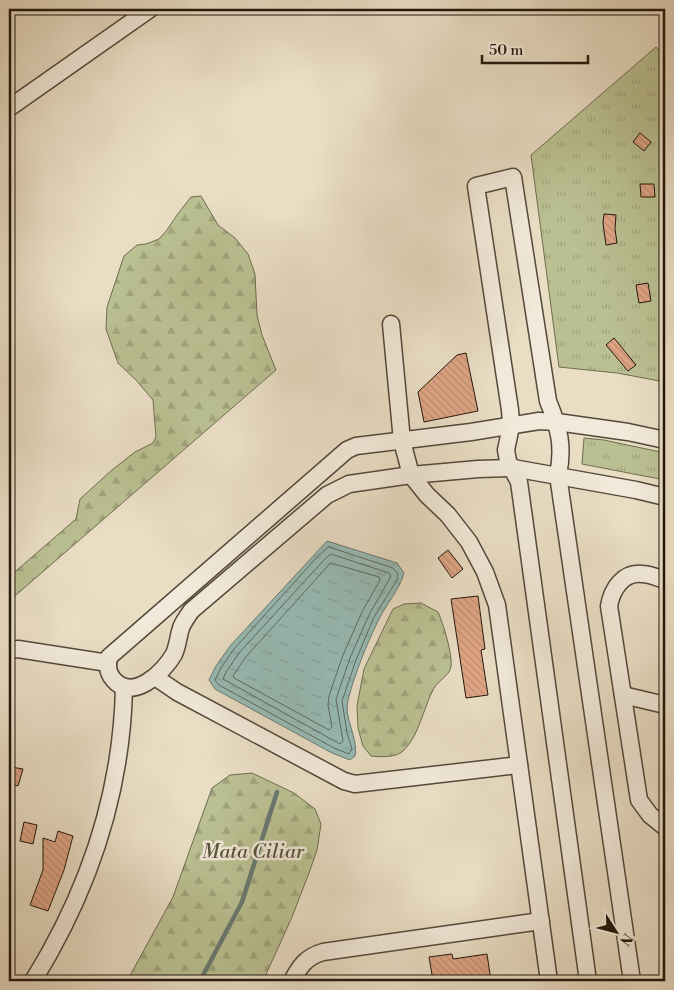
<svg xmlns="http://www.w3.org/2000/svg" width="674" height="990" font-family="'Libre Bodoni',serif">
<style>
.grass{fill:url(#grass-tufts);stroke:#6e6c4f}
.forest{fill:url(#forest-firs);stroke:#6e6c4f}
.water{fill:url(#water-ripples);stroke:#687971}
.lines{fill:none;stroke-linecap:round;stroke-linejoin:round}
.shore{stroke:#5c6960;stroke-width:1}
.stream{stroke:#687971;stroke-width:4.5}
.building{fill:url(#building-back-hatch);stroke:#22170c}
.minor-casing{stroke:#54483a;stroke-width:19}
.minor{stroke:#f1e9d9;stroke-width:16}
.labels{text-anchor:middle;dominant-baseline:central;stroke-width:5;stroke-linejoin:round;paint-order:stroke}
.park-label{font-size:20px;font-style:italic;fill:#57523b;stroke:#f1e9d9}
</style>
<defs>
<pattern id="grass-tufts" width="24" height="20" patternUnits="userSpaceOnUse" patternTransform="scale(1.25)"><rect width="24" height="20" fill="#bac092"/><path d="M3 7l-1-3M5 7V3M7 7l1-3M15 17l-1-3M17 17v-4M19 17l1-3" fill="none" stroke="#a0a47d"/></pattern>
<pattern id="forest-firs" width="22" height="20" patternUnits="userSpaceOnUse" patternTransform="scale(1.25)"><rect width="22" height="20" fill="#bac092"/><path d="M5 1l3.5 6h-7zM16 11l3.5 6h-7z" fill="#a0a47d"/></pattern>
<pattern id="water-ripples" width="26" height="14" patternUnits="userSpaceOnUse" patternTransform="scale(1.25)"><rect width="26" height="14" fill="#97bbb5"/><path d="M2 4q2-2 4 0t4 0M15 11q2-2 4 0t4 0" fill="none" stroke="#82a09a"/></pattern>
<pattern id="building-back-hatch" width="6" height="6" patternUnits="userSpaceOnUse" patternTransform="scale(1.25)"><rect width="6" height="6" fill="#dfa585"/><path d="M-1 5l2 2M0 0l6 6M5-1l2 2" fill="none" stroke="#bf8d72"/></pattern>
</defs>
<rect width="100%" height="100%" fill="#e9ddc4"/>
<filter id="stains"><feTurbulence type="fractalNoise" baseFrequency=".004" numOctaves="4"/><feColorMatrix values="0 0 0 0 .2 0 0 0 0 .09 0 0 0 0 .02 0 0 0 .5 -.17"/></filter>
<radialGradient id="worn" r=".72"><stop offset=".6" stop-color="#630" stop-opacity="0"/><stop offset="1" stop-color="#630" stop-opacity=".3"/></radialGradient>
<!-- grass -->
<g class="grass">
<polygon points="656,47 665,58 665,382 617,373 559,367 531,155"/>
<polygon points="584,438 604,440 665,453 665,480 582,464"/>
</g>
<!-- forest -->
<g class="forest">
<polygon points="201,196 218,225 235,238 248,254 255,274 257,315 262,335 276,370 9,601 9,577 76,519 80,499 112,470 135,452 153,443 156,437 153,400 136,380 118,363 106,329 107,307 124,256 137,245 146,244 159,239 167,230 177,215 191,197"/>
<path d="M421,603l17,9c5,11 15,43 13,55 -2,9 -13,14 -17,21 -10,18 -15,48 -30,62 -7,8 -23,7 -33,6l-8,-10 -5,-18 -1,-22 7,-37 29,-60 11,-5z"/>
<polygon points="252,773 294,793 315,809 321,824 317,850 309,873 292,917 263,981 127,981 173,897 212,788 230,775"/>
</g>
<!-- water -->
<path class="water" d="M327,541l70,22 7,10c-5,18 -18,31 -26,48 -12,25 -23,52 -30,79 -5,17 11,39 7,56l-5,4 -18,-7 -117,-64 -6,-9 7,-14 14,-20z"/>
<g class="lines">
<!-- shore -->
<g class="shore">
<polygon points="329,547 393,568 398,574 397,580 374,617 356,660 342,701 347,733 352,749 349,754 334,748 219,685 215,680 221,668 234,649 318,556"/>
<polygon points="331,554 389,573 391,576 369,615 350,658 336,699 343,741 340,744 223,679 226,672 239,653 323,561"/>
<polygon points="331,563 379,577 380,580 362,612 343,655 329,696 328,705 332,727 329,730 234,678 233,676 245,658"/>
</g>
<!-- stream -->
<polyline class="stream" points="200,981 242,902 277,792"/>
</g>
<!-- building -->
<g class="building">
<polygon points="640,133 651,142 644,151 633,142"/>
<polygon points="640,184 654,184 655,197 641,197"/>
<polygon points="604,214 616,215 615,229 617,243 606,245 603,223"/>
<polygon points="648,283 651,301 639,303 636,285"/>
<polygon points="614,338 636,365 628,371 606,345"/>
<polygon points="466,353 478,411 424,422 418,392 457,355"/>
<polygon points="448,550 463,569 452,578 438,558"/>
<polygon points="478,596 485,649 481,650 488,695 466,698 451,599"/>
<polygon points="11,767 23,769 18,786 9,783"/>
<polygon points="24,822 37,825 33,844 20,841"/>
<polygon points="58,831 73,836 64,870 48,911 30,905 43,870 43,838 55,842"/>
<polygon points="452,954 453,959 487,954 491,981 433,981 429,957"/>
</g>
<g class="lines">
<!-- minor casing -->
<g class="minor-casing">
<g id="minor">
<polyline points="9,108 150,9"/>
<polyline points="391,324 402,441 411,475 427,495 448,515 469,542 485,572 497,605 549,981"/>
<path d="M665,440l-37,-8 -71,-10 -18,-1 -68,11 -115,14 -9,4 -238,207c-2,8 -1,16 4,22 19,24 51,-7 61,-25 4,-9 4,-17 7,-26 2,-6 7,-12 10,-17l136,-116 22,-11 62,-9 67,-6 35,-1 123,22 29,7"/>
<path d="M665,580c-7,-2 -15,-6 -23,-6 -19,-2 -30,15 -33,32l30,194 11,15 15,12"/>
<polyline points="9,650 18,649 108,663"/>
<polyline points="155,677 177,692 344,781 355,784 519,765"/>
<polyline points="623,695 665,705"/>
<path d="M33,981c55,-89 89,-189 91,-294"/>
<path d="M292,981c8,-15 14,-24 31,-29l218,-31"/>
<path d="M588,981l-69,-499 -11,-21 -2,-11 5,-24 -1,-16 -34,-224 37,-9 35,224c11,27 16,45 10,74l74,506"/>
</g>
</g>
<!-- minor -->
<use href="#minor" class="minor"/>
</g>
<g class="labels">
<!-- park labels -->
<g class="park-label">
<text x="253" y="852">Mata Ciliar</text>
</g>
</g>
<!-- margin -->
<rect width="674" height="990" fill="none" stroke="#e9ddc4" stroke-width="30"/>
<rect x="10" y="10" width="654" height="970" fill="none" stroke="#22170c" stroke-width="2.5"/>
<rect x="15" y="15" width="644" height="960" fill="none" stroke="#22170c"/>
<!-- north arrow -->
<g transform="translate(616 932) rotate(126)" stroke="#f1e9d9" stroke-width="4" paint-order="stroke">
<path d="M0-4L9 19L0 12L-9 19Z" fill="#22170c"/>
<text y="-8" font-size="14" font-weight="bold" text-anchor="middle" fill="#22170c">N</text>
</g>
<!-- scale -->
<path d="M482 55v8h106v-8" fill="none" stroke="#22170c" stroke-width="2.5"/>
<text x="489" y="55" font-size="15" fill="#22170c" stroke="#f1e9d9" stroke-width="4" paint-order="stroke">50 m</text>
<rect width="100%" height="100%" filter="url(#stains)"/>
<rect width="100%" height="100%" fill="url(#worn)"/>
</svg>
